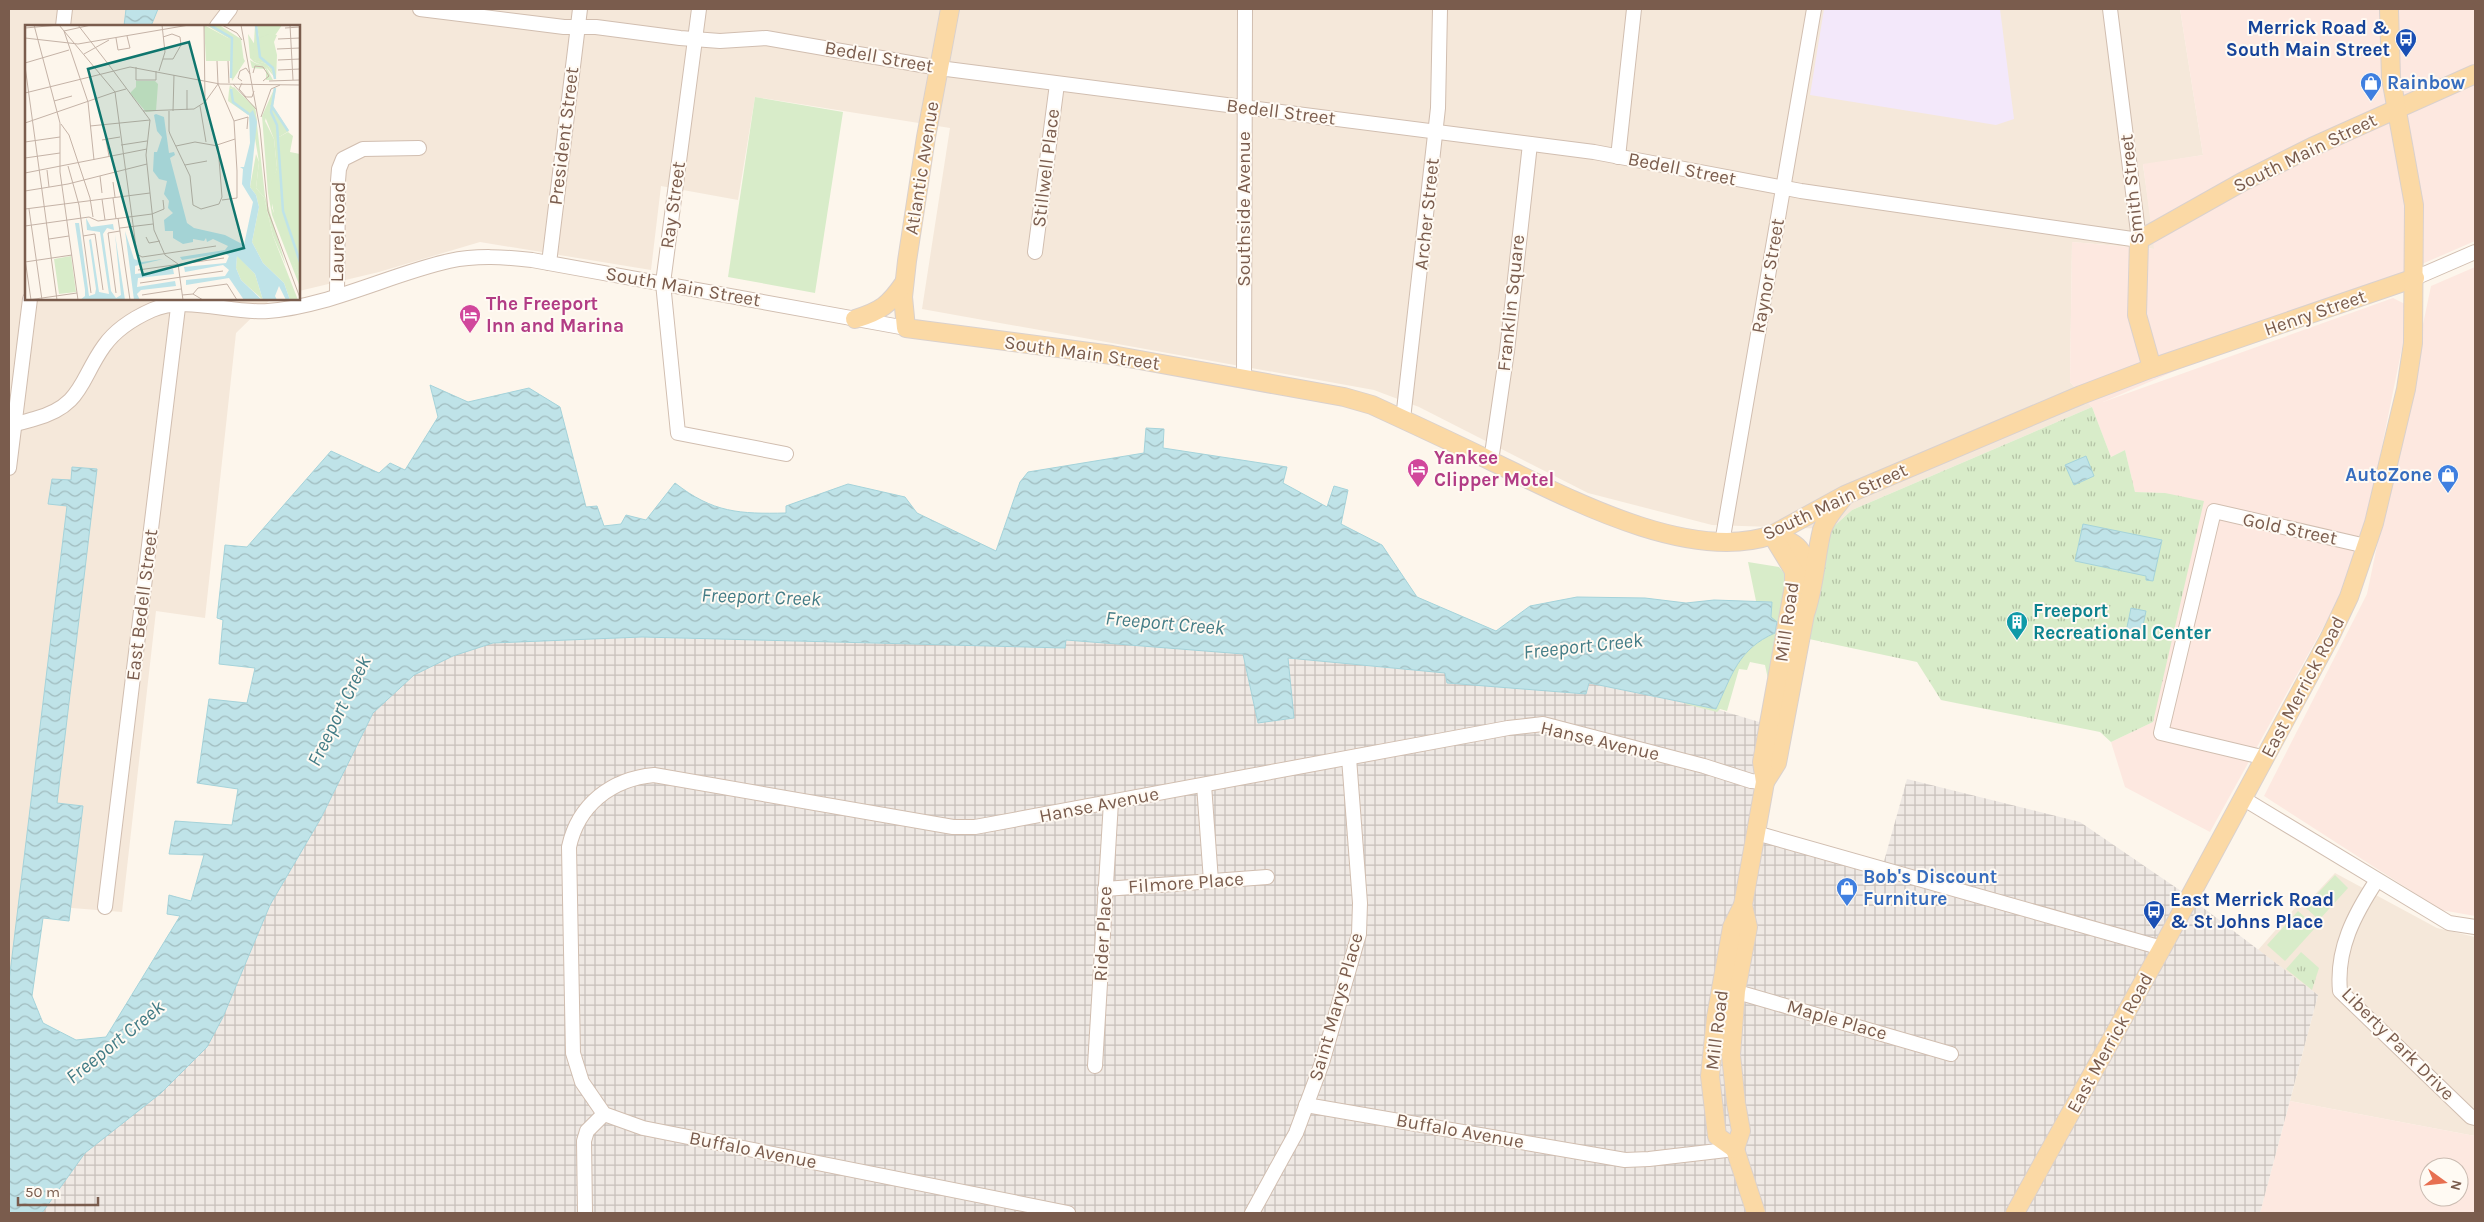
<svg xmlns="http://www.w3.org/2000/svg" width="2484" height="1222" font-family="Karla,sans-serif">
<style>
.residential{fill:#f5e8da}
.commercial{fill:#fde8e0;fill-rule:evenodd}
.industrial{fill:url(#industrial-grid)}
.education{fill:#f3e8fa}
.grass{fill:#d8ecc9}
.park{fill:url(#park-tufts)}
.water{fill:url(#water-waves);stroke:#a5d3da}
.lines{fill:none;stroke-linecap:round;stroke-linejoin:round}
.minor-casing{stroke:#d1beb0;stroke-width:16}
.major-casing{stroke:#dad1cd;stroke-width:20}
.minor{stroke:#fff;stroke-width:14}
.major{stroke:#fbd9a5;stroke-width:18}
.labels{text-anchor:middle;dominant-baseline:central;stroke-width:4;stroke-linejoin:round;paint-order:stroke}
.transit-label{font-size:19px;font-weight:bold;fill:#164399;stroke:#fffaf3;text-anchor:end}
.street-label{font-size:19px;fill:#7a5c4d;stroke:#fffaf3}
.shop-label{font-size:19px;font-weight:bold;fill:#366cbe;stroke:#fffaf3;text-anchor:start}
.hotel-label{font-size:19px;font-weight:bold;fill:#b23c85;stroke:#fffaf3;text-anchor:start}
.culture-label{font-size:19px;font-weight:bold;fill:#0d838f;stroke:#fffaf3;text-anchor:start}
.water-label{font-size:20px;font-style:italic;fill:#437c86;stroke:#fffaf3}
.inset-river{fill:none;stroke:#bfe3e8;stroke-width:2.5}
.inset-road{fill:none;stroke:#c5b3a7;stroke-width:1}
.view{fill:#0f766e;fill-opacity:0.15;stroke:#0f766e;stroke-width:2.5}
.inset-edge{fill:none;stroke:#7a5c4d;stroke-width:2.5}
</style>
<defs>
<pattern id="industrial-grid" width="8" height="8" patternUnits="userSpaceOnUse" patternTransform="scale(1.25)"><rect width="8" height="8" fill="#efe9e4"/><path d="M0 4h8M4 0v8" fill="none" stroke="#c7c0bb"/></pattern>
<pattern id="park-tufts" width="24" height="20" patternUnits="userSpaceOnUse" patternTransform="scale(1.25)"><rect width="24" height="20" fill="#d8ecc9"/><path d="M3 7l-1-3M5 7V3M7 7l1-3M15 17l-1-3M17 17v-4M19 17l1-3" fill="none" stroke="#b4c2a5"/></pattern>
<pattern id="water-waves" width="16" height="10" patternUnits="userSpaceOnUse" patternTransform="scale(1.25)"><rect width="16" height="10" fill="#bfe3e8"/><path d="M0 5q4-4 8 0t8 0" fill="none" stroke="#a0bbbe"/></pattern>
</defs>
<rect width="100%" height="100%" fill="#fdf6ec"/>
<!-- residential -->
<g class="residential">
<polygon points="9,9 2180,9 2203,155 2143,165 2155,249 2072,242 2070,382 2092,407 1852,510 1831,529 1712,525 1588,493 1419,407 1374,390 922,309 950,128 755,97 738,200 661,186 651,270 480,242 379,272 299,291 299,26 26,26 26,299 271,299 236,333 205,618 156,611 122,912 34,905 9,1027"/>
<polygon points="2335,873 2437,928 2475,937 2475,1136 2290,1101 2318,995 2258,950 2302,900 2307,903"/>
</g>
<!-- commercial -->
<g class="commercial">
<polygon points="2180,9 2475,9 2475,241 2103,402 2393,298 2407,305 2406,328 2367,520 2341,595 2210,832 2125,787 2111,742 2153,722 2165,493 2135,492 2125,450 2111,457 2092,407 2070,382 2072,242 2154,249 2143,164 2203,155"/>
<polygon points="2475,267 2475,916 2441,910 2264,796 2367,594 2431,286"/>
<path d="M2290,1101l185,35v77h-215zM2429,1167h30v30h-30z"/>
</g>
<!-- industrial -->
<polygon class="industrial" points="642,637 1064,648 1066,640 1243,654 1258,722 1287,658 1445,673 1447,683 1586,693 1589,683 1716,709 1766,724 1749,831 1881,872 1907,779 2080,822 2181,891 2318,995 2260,1213 42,1213 85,1153 161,1093 207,1047 223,1017 270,905 321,818 373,713 414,675 453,656 493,643"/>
<!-- education -->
<polygon class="education" points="1824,9 2000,9 2014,119 1996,125 1810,95"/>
<!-- grass -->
<g class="grass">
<polygon points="755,97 843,112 815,293 728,277"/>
<path d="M1748,562l31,5 5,6 1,10 -17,96 -3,-14 -15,-3 -3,8 -8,-1 -12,42 -7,-2 -3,3 -32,-8 1,-1 30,6c16,-34 22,-60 59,-76l-4,-15 1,-16 -16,-1z"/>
<polygon points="2335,875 2348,888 2319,920 2305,907"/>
<polygon points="2298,911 2316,927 2285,961 2267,945"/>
</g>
<!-- park -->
<g class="park">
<polygon points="2092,407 2111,457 2125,450 2135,492 2165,493 2204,501 2153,722 2111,742 2100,732 1941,700 1917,662 1809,639 1831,529 1852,510"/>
<polygon points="2301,952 2319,968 2312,990 2286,969"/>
</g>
<!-- water -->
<g class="water">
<polygon points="126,9 158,9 151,26 124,26"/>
<path d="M430,385l38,17 61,-14 31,19 26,100 11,-1 7,20 17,-2 5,-9 20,5 29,-37c38,30 65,31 111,30v-7l62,-22 57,13 12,16 79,38 24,-69 8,-10 116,-19 2,-25 18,1 -1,19 124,19 -4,16 44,24 7,-21 14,4 -7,34 41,21 35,52 79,34 34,-25 47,-9 68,1 41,5 28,-3 58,2 -1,15 6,5 -2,11c-37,16 -43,42 -59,76l-127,-26 -3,11 -139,-11 -2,-10 -157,-15 6,60 -36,5 -15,-69 -177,-14 -1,8 -423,-11 -149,6 -40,13 -39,19 -41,38 -52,105 -51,87 -47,112 -16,30 -46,46 -76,60 -43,60h-33v-232l58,-475 -19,-2 4,-25 19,1 1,-13 25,2 -40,334 26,3 -14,115 -26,-3 -11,78 11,27 33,17 30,-3 74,-121 -13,-2 2,-19 22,6 13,-46 -35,-1 6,-33 57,4 6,-36 -41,-6 12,-84 38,4 8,-35 -36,-4 4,-44 -6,-2 8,-73 22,2 84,-96 48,22 11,-10 15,7 33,-53z"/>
<polygon points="2086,456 2094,476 2074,485 2065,465"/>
<polygon points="2083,524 2162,540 2153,581 2146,580 2146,576 2075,561"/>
<polygon points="2131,608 2146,611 2141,635 2126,632"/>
</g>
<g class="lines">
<!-- minor casing -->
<g class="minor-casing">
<g id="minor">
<polyline points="420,9 564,27 596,27 680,38 720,41 766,38 939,68 1594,152 1801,191 2139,240 2110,9"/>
<polyline points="699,9 663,283 678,433 786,454"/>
<polyline points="63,26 65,9"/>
<polyline points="217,26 230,9"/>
<polyline points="1618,157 1634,9"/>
<polyline points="1035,252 1057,84"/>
<polyline points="549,263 580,9"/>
<polyline points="2415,278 2475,252"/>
<polyline points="337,295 338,181 339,169 343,159 363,149 419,148"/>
<polyline points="1244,379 1245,9"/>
<polyline points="1403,419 1438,108 1440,9"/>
<path d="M9,424c8,1 17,-3 25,-5 49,-13 46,-40 70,-73 12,-17 30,-28 48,-36 32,-15 81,4 116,1 59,-4 123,-37 181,-50 28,-6 56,-4 83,-1l374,68"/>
<polyline points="1491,461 1507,351 1530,144"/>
<polyline points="9,468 30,299"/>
<polyline points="1722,543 1814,9"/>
<polyline points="2266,758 2161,733 2214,511 2366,546"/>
<polyline points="1204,785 1211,881"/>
<polyline points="2244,799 2449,923 2475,927"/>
<polyline points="1756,833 2162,948"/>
<path d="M2377,880c-23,35 -41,69 -37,111l131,126 4,1"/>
<polyline points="1105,889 1267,877"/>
<polyline points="105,907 179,299"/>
<polyline points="1727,989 1951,1054"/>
<polyline points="1095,1066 1111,802"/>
<polyline points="1306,1105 1625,1160 1649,1159 1735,1149"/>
<polyline points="585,1213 584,1141 587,1131 604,1114"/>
<path d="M1068,1213l-425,-85 -39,-14 -22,-32 -9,-29 -4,-206c9,-42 42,-68 85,-72l299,52h22l533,-99 35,-4 161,42 47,15 14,1"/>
<polyline points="1252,1213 1296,1133 1322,1063 1359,934 1360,903 1349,758"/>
</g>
</g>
<!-- major casing -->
<g class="major-casing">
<g id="major">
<path d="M950,9l-24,128 -19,124 -4,36 3,31 206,27 232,42 28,8c39,18 78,36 117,55 75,36 199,104 283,75l73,-40 236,-100 71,-27 263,-90"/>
<path d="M855,319c26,-8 34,-14 49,-36"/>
<polyline points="2152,368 2137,315 2139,240 2242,182 2312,147 2475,74"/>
<path d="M1772,535c31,9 35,18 34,50"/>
<path d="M1765,782l12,-19 28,-149c10,-28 10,-56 17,-84 4,-12 13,-22 21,-32"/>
<polyline points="1743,905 1748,927 1736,991 1731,1055 1736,1103 1741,1131 1735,1149 1756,1213"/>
<polyline points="1735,1149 1717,1136 1710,1076 1716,1017 1732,927 1743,905 1765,782 1762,762 1794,586 1794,571 1772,535"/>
<polyline points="2015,1213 2162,948 2330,637 2349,597 2374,523 2406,389 2413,343 2414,205 2391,78 2389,9"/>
</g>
</g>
<!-- minor -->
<use href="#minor" class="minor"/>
<!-- major -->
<use href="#major" class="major"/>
</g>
<!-- icons -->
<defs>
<g id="bus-pin" transform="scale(1.125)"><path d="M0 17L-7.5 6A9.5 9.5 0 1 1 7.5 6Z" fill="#1a4fb4" stroke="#fffaf3"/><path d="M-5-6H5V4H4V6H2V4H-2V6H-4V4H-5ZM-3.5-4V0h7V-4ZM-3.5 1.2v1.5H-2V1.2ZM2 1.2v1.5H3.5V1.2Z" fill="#fff"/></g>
<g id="shop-pin" transform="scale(1.125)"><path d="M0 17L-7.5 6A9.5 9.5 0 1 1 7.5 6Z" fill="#3f7fe0" stroke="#fffaf3"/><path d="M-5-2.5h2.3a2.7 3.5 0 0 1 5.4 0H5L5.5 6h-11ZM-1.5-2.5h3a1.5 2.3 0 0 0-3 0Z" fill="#fff"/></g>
<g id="hotel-pin" transform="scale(1.125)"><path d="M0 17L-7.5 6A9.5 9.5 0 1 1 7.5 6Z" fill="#d1479c" stroke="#fffaf3"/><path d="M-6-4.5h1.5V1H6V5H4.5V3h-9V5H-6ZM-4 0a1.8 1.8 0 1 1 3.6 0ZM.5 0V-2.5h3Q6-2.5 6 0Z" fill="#fff"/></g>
<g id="building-pin" transform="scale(1.125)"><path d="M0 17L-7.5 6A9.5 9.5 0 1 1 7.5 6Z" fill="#0f9aa8" stroke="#fffaf3"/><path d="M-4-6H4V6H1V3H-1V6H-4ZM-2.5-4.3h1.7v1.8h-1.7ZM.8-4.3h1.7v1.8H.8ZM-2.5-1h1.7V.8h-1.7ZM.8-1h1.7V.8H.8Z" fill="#fff"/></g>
</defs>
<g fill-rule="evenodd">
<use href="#bus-pin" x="2406" y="39"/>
<use href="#shop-pin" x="2371" y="83"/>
<use href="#hotel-pin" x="470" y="315"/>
<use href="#hotel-pin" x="1418" y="469"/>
<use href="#shop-pin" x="2448" y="475"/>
<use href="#building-pin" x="2017" y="622"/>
<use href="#shop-pin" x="1847" y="888"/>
<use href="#bus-pin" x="2154" y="911"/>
</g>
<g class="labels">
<!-- transit labels -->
<g class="transit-label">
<text x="2390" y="28">Merrick Road &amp;<tspan x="2390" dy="22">South Main Street</tspan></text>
<text x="2170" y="900" text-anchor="start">East Merrick Road<tspan x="2170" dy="22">&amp; St Johns Place</tspan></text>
</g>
<!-- street labels -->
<g class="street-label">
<text transform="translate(879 57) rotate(10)">Bedell Street</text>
<text transform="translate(1281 112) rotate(7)">Bedell Street</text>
<text transform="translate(564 136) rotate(-83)">President Street</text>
<text transform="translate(2305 153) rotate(-26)">South Main Street</text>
<text transform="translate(922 168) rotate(-81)">Atlantic Avenue</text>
<text transform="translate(1046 168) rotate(-83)">Stillwell Place</text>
<text transform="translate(1682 169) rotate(11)">Bedell Street</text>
<text transform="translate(2132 189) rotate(-96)">Smith Street</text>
<text transform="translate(673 205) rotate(-82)">Ray Street</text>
<text transform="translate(1244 209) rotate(-90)">Southside Avenue</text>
<text transform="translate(1427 214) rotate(-84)">Archer Street</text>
<text transform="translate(338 232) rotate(-89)">Laurel Road</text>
<text transform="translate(1768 276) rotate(-80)">Raynor Street</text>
<text transform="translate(683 287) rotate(10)">South Main Street</text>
<text transform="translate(1511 303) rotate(-84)">Franklin Square</text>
<text transform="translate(2315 313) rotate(-19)">Henry Street</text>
<text transform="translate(1082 353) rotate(8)">South Main Street</text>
<text transform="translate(1835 502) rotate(-25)">South Main Street</text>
<text transform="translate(2290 529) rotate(12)">Gold Street</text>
<text transform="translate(142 605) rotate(-83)">East Bedell Street</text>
<text transform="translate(1787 622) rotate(-82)">Mill Road</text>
<text transform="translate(2303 687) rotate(-62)">East Merrick Road</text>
<text transform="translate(1600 741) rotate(13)">Hanse Avenue</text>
<text transform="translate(1099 805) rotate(-11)">Hanse Avenue</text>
<text transform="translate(1186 883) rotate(-4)">Filmore Place</text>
<text transform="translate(1103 934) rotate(-87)">Rider Place</text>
<text transform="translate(1336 1007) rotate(-74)">Saint Marys Place</text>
<text transform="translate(1837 1020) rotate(16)">Maple Place</text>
<text transform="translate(1717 1030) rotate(-83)">Mill Road</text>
<text transform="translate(2110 1043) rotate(-61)">East Merrick Road</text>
<text transform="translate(2398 1044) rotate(45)">Liberty Park Drive</text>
<text transform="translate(1460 1131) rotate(10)">Buffalo Avenue</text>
<text transform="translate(753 1150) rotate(11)">Buffalo Avenue</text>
</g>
<!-- shop labels -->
<g class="shop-label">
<text x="2387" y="83">Rainbow</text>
<text x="2432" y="475" text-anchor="end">AutoZone</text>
<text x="1863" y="877">Bob's Discount<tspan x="1863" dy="22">Furniture</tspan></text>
</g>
<!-- hotel labels -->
<g class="hotel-label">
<text x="486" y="304">The Freeport<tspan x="486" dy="22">Inn and Marina</tspan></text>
<text x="1434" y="458">Yankee<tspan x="1434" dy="22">Clipper Motel</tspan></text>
</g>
<!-- culture labels -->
<g class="culture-label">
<text x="2033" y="611">Freeport<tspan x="2033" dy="22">Recreational Center</tspan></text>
</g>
<!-- water labels -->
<g class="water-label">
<text transform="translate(761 597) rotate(2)">Freeport Creek</text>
<text transform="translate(1165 623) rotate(5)">Freeport Creek</text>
<text transform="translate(1583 646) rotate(-6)">Freeport Creek</text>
<text transform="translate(339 711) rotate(-64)">Freeport Creek</text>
<text transform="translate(115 1042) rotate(-39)">Freeport Creek</text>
</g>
</g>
<!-- overview -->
<g transform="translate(25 25)">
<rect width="275" height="275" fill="#fdf6ec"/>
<path d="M196,0l24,36 -13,20 -2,-17 11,-3zM223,9l7,11 -1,15 13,4 9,15 -10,-12 7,13h-7v-11l-14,-1 -2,-8 5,3 7,2 -8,-3 -4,-4zM205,60l25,22 10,89 21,70 -13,-30 -9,-39 -8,-9 3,-26 -10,-59 -17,-15 -3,2zM250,62l-10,34 9,18 3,29 -5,17v23l28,70v9l-28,-72 -4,-22 -6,-77z" fill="#d8ecc9"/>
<path d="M181,0h13l22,14 3,23 -14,2v-25zM232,0h25l-8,12 -15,2z" fill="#d8ecc9"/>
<path d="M230,0l4,13 10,-4 8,1 -3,7 3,13 -1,24 -9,-15 -14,-4zM209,62l21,21 2,13 -29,-20 1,-11zM251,62l-3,19 16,25 -10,6 4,74 17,51v16l-24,-55 -7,-34 8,-21 -3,-29 -10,-25zM231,129l3,8 -3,26 8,9 9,39 25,64h-8l-6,-17 -21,-20 -11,-21 7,-35 -3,-12 -6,-8zM212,230l18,19 8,26 -22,-20 -5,-12z" fill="#d8ecc9"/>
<path d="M179,0l26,14 2,22h-26zM111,56h19l3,3 -2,27 -10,1 -16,-19 6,-6zM263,107l5,4 -3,16 10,2v107l-12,-29 -7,-36 -2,-59zM46,231l5,36 -17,2 -5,-35z" fill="#d8ecc9"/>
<path d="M228,85l4,12 -7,65 6,8 3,12 -7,35 11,21 21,20 6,17h-4l-7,-14 -4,10 2,4h-14l-8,-26 -18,-18 -1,12 5,12 21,20h-18l-15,-22 -43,7v-5l39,-4 4,-6 -6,-5 -38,7 -1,-5 42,-4 3,-7 -5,-3 -42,7 -2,-3 45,-7 3,-4 -15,-7 -6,3 -1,-4 -2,3 -11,-2v3l-10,2 -10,-6v-7h-8l-1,-11 9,-7 -5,-5 1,-7 -5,-7 3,-13 -8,-2 -6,-8 1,-19h3l5,-15 -5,-6 -3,-16 2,-1 8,3 5,36 5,-1 1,3 -5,3 17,65 7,5 31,7 19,10 9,-43 -11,-18 1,-15 -3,-2h4l6,-24 -1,-29zM61,193l5,9 22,-3 1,6 -7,-2 -4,6 8,57 5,7 5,-3 -6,-61 10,66h-45l5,-4v-6l-10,-67h4l10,73 6,-2 1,-5 -7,-49 2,-1 8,53 10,2 -9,-62 -13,-2zM100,206l9,28 8,3 21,-3 -28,7v8l38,-5 1,5 -36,4 -1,9 38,-6 1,5 -35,4 -4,4 3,6h-6z" fill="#bfe3e8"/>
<path class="inset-river" d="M185,0l22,13 -1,40M231,0l4,32 13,11 2,11M250,63l-4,24 6,13 6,86 17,51M206,64l2,13 16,12M246,80l17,26"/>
<path class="inset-road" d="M9,0l26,98v49l18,128M34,0l56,67 11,-3M53,0l34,44M66,0l-27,6 24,71 6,58M179,0l1,77M197,0l15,8 5,7M216,0l19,104 8,82 32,87M265,0l3,55M0,3l34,-3M260,3l15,-1M0,13l53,6 111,-19M91,13l2,12 12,-2 -3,-12M253,14l22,-1M252,24l23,-1M59,29l25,-14M138,34h10l8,-14 -1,-8 -8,-3 -9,3M253,35l22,-1M192,36l1,23 16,37 3,50v27l-15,2M203,36l1,22M0,38l44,-13M0,41l32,234M111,42v13h20v-9M253,45l22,-1M134,46l6,-19 -3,-27M228,48l2,-7 8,1 6,9 -6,5M217,56l-4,-3 2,-7 6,-3 4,6M244,56l31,-1M217,58l-3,6 7,8h6l2,-6M208,59l24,26M0,68l105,-26 90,17 80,1M29,76l18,-5M175,81l6,36M162,85v-20M118,86l51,-2 11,-7 13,-18M144,86v20l1,3 20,42 3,29 8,4 18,-5 3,-7 -4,-51 -23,-4 -19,4M148,86l1,-36M236,92l10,-28 9,-4M209,96l14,-4 -1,12M0,98l90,-31 22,162 5,3 74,-11M36,99l8,11 21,63 3,19M65,101l60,-6M77,115l18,-3M81,115l3,16M0,117l35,-5M96,120l26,-4M192,120l18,-6M0,133l35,-5M160,140l22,-4M43,141l11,39 12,88M22,145l2,17M0,148l122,-24M75,151l2,17M88,157l2,15M0,166l43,-7 79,-20M125,168l4,37 11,25 13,9 5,36M88,173l3,21M77,174l3,21M0,184l125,-16 -4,-38 4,-35 -38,-51M4,184l13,91M93,193l12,82M0,201l64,-9 9,4 54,-7 12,-5 -1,-9M95,203l33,-4M58,211l12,-2 8,56M121,212l3,6 11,-2M24,214l20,-3M0,234l6,41M0,237l47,-7M113,245l86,-12M115,258l83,-12M91,268l-8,-60 12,-2M168,269l5,-6 29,-4 10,16M117,270l39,-6M157,270l11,-1 10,6M3,275l49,-7"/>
<path class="view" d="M164,17l55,206 -101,27 -55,-206z"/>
<rect width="275" height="275" class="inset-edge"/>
</g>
<!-- border -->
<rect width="2484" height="1222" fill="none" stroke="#7a5c4d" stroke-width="20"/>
<!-- north arrow -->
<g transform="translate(2444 1182) rotate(105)"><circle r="24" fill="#fffaf3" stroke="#cabbb1"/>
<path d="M0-4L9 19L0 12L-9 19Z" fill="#e76f51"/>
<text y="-8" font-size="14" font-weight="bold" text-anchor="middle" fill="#7a5c4d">N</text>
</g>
<!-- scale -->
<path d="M18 1197v8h80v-8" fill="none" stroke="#7a5c4d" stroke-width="2.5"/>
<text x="25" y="1197" font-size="15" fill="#7a5c4d" stroke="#fffaf3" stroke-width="4" paint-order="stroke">50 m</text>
</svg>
